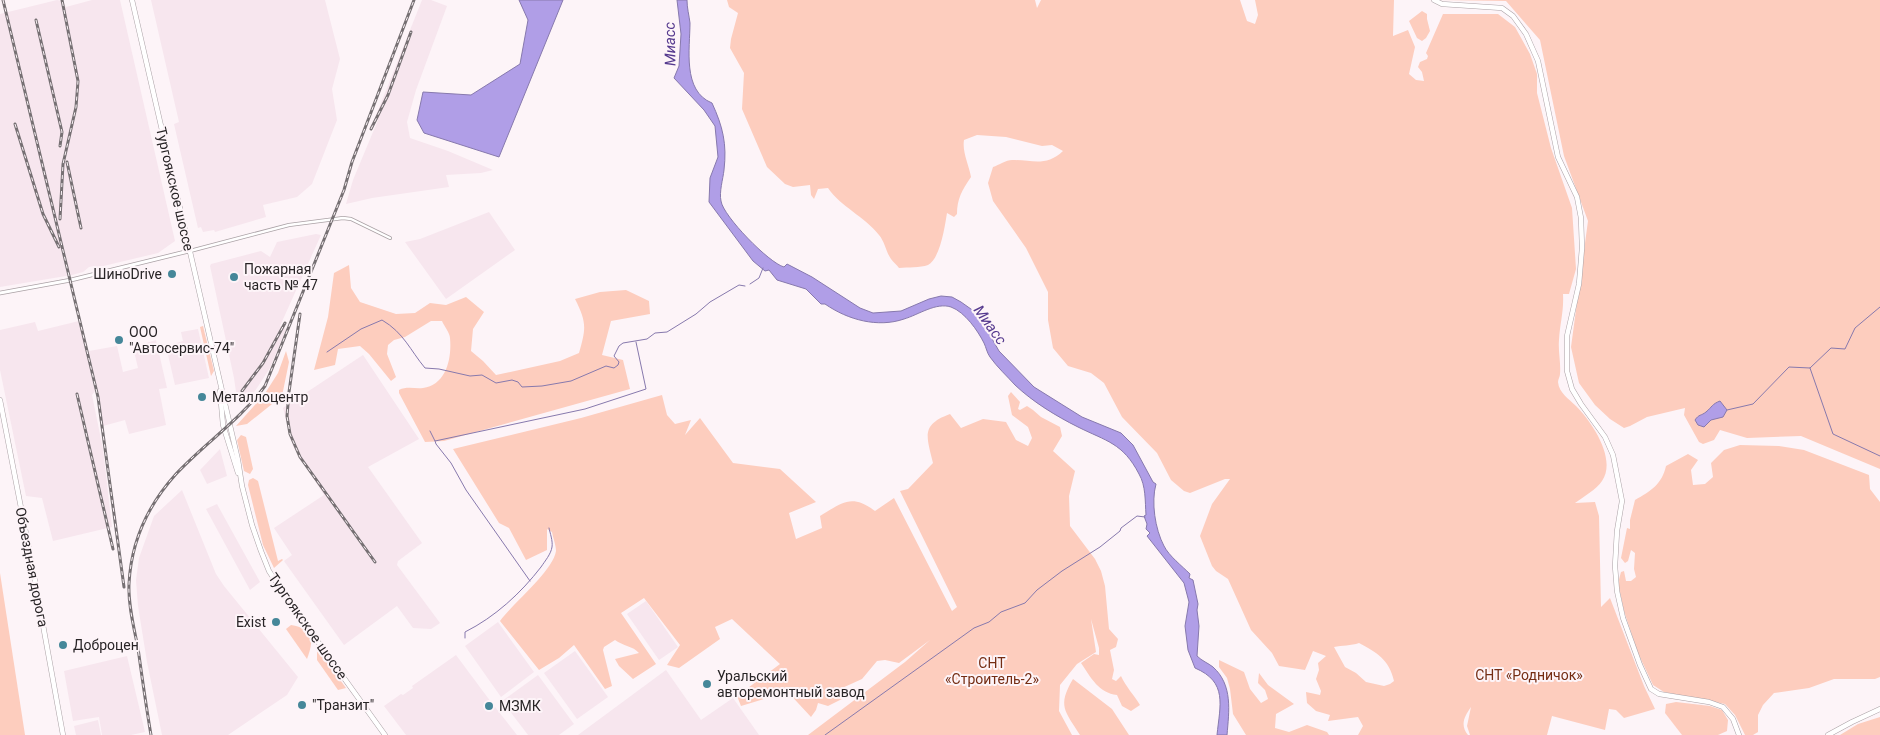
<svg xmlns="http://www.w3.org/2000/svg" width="1880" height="735" font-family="Roboto,sans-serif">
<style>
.built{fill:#f7e6ee}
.green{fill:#fdcdbe;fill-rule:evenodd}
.water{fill:#b09ee7;stroke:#8779ad}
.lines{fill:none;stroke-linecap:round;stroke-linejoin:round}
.stream{stroke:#8779ad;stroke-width:1}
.minor-casing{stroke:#aaa1a5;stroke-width:4}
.tertiary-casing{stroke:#aaa1a5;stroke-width:4.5}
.primary-casing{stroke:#aaa1a5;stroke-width:5.5}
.minor{stroke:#fff;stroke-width:2.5}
.tertiary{stroke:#fff;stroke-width:3}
.primary{stroke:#fff;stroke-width:4.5}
.rail-casing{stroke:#767073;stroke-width:3}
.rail{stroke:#fdf4f8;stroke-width:1;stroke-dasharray:4;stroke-linecap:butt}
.poi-dot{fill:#458799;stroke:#fdf4f8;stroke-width:2}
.labels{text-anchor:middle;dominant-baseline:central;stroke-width:4;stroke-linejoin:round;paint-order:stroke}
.street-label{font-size:14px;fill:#282426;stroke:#fdf4f8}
.poi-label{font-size:14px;fill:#282426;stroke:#fdf4f8;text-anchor:start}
.park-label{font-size:14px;fill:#752d13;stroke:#fdf4f8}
.water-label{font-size:15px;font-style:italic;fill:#55398e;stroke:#fdf4f8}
</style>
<rect width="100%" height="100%" fill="#fdf4f8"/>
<!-- built -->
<g class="built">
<polygon points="57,0 62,1 66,7 92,0 120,0 175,241 158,253 95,268 94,266 89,267 83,272 72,275 0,287 0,14"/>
<polygon points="151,0 325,0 340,59 332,89 337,120 312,184 297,197 263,205 266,217 215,232 214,230 203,232 201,227 198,228 174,124 179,122"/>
<polygon points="422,0 431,0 447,6 416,90 407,122 410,138 448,151 493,170 481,173 446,175 449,187 372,198 346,204 353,180 378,120 375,118"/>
<polygon points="489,212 515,250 446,299 405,242 420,239"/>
<polygon points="316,234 321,235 280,326 286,329 270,368 253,394 241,405 237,399 234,378 210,266 211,264 261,251 270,257 277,242"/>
<polygon points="79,321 95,391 92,395 103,449 112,527 53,541 42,498 26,496 0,370 0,330 35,322 38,331"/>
<polygon points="198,329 209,378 175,385 166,346 183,341 181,332"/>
<polygon points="156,340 167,388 159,389 166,425 129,434 125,420 103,426 89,351 117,346 123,372 138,368 133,347"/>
<polygon points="363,355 419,439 368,467 422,543 398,561 397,565 440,623 431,629 413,628 397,606 344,645 284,561 292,555 274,528 324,495 293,446 283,408"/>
<polygon points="220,449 227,476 207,484 200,470"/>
<polygon points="182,490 216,574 224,586 298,677 287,695 228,735 162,735 147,662 138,606 136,580 139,558 154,516"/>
<polygon points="217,504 260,582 250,590 206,509"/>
<polygon points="646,601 678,647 659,660 627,614"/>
<polygon points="498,622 534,672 501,697 465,646"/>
<polygon points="575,651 608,697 577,719 544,673"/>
<polygon points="456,655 488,698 517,735 406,735 384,706 401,694 403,695 413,688 412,686"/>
<polygon points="127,656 145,732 131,735 102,735 99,717 73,721 64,671"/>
<polygon points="666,670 701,720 733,698 759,735 578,735"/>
<polygon points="538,675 574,724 559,735 528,735 502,701"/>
<polygon points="98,720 101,735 76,735 74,726"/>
</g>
<!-- green -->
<g class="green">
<path d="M727,0h308l2,8 4,-8h199l7,21 8,3 3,-9 -3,-15h139l-1,36 15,-6 7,17 -6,27 7,6 8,1 -2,-9 -4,-5 2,-5 7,-3 1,-3 -2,-3 17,-39h55l17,13 15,27 7,20v19l14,55 21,60 4,61 -7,25h-6c1,17 -3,29 -4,46 -1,11 2,23 1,34 0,3 -2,5 -2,8 1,11 11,17 18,24 16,16 41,53 26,75 -5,8 -19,16 -27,22l20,-1 4,14 2,91 9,-9 34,88 11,23 -31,9 -8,-8 -7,-1 -4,21 -53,-14 -5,19h-77l-3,-9 4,-19c-7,10 -11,18 -3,28h-110l5,-9 -5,-9 -30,4 2,-6 -14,-4 -9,-8 -1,-11 14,3 1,-4 -5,-12 3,-9 -1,-7 8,-7 -13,-5 -8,19 -26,-4 -7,-13 -21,-23 -23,-51 -12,-8 -4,-5 -12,-30 12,-32 18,-25h-5l-35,14 -6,-2 -13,-11 -14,-27 -35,-36 -18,-34 -13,-10 -23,-7 -15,-18 -5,-28v-28l-22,-44 -33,-47 -5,-18 5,-16c6,-2 13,-7 19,-7 21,0 34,7 51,-9l-11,-6 -10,1 -36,-9 -29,-2 -13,5c-2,12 5,25 7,37 -9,13 -14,22 -14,37l-3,3 -7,-4c-2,13 -7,46 -19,52 -8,3 -20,2 -29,3 -2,-3 -6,-6 -8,-9 -5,-7 -6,-17 -12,-24 -15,-19 -38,-28 -51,-47l-10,1 -4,10 -3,-4 -1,-10 -17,2 -8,-3 -18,-17 -25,-58 2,-36 -14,-25 1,-9 7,-26 -9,-6zM1359,643c18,10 30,16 35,38l-4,3 -6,2 -18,-4 -10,-9 -11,-6 -11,-20c8,-2 17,-1 25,-4z"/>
<polygon points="1439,0 1880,0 1880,469 1801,436 1747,438 1720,430 1714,440 1703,444 1699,442 1684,415 1685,408 1647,417 1630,426 1624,428 1610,419 1595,405 1579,383 1571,347 1588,221 1564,156 1540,40 1506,1"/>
<polygon points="1422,11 1427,14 1427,19 1430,31 1426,38 1422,41 1417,38 1409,21"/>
<path d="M349,265l2,23 9,14 36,12 19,-1 15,-10 16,2 20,-8 18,15 -11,17 -2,22 12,10 13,14 64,-14 19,-8c7,-25 8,-30 -4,-54l25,-7 26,-2 23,11 1,13 -39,7 -9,34 21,5 7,29 -186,52 -19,1 -26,-49v-3c8,-4 16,-1 24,-2 23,-3 29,-29 27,-50 0,-5 -6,-12 -8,-17h-11l-26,16 -11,3 -6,5 -1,9 9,23 -5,4 -22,-27 -9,-8 -22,3 -3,16 -21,5 14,-53 6,-44z"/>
<polygon points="203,326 214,371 211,376 200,327"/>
<polygon points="286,351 289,362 282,396 247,424 236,426 264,395 278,373"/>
<path d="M1011,392l9,10 -2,7 2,1 7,-4 6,4 8,7 19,10 2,9 -9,15 22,20 -6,25 1,30 25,33 6,12 4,15 4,43 9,10 -2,8 -6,3 4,20 -2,9 4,2 5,-5c5,11 13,19 19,29l-9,6 -9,-5 -5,-11c-18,-2 -26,-17 -36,-32l13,-9 5,1v-7l-8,-29 5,33 -19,12 -17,21 -1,26 13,24h-264l97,-73 25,-22 -31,23 -14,-3 -8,1 -15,18 -22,10 2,10 -14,7 -10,-3 -2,7 -5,7 -26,-28 -18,9 -26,8 -4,-10 43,-32 -48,-45 -17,8 5,12 -41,29 -12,-3 13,-20 -36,-47 -23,15 35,51 -23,15 -14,-13 -4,-7 24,-6c-6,-7 -16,-7 -24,-13l-11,7 -1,3 9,36 -7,3 -31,-44 -15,13 -20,12 -39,-49c13,-18 53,-50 56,-70 0,-6 -3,-13 -4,-19l-5,-3v21l-21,10 -17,-32 -10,-5 -46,-74 128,-31 81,-23 5,20 8,9 16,-4 -6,15 15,-17 33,45 47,6 36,33 -27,11 7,26 26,-11 -2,-12c22,-13 31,-23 55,-5l19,-13 58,113 5,-4 -57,-116 8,-2 25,-26c-6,-26 -13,-38 17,-49l11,14 22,-9 23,3 10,18 12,6 4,-8 -4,-11 -16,-12 -4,-19z"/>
<polygon points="241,435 246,437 253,469 250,474 244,471 237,440"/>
<path d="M1740,445l39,1 25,4 65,25 1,14 10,13v175l-5,2h-41l-25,9 -35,5 -11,12 -5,10v17l-5,3h-8l-10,-20 -10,-11 -61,-12 -11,-7 -15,-32 -14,-42 -6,-28 3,-11 3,-1 2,10h5l5,-4 -2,-8 1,-16 -4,-3 -3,11 -3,2 -4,-5 6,-30 3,1v-9l5,-20c16,-9 27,-16 31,-34l22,-12 10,6 -7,10 2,15 12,-1 8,-7 -2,-14 13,-13z"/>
<polygon points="253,478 258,481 278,561 282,559 283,560 274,568 263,545 248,485 249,480"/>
<polygon points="0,573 25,735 0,735"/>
<path d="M291,625c23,4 23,15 16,34l-21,-30z"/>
<polygon points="319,651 346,688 338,690 317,660 317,652"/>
<polygon points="1219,660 1244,672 1250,689 1261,703 1268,699 1265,690 1258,683 1259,673 1268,685 1294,704 1276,714 1275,728 1289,732 1307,725 1327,732 1329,735 1246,735 1233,714 1230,689 1227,678 1219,667"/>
<path d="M1073,679l39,30 17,26h-49c-15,-24 -23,-29 -7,-56z"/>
<polygon points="1676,702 1710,706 1722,710 1728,720 1727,731 1718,735 1682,735 1665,713 1666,704"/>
<polygon points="1880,717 1880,735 1840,735 1858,724"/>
</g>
<!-- water -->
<g class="water">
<polygon points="519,0 563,0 499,157 424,133 417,120 423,92 471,95 520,64 528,20"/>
<path d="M677,0h10c0,8 2,15 3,23 0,25 -8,68 22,80 11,24 15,41 12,67 -1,9 -5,22 -3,31 2,15 48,62 63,66l3,-3 25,13 48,31 13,5 28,-2 28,-12 12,-3 11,1 9,5 17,12 21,37 35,36 48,30 39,16 12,12 20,37 3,2c-5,18 -1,45 8,62 5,10 18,20 26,28l-1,4 4,2 5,24 -1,6 2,16 -2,30c5,5 11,7 16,11 20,18 16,44 14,68h-10c3,-30 11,-53 -22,-67l-7,-18 -3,-24 4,-24 -5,-19 -37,-47 3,-3 -4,-4 1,-5 -3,-8 2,-1c-1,-14 0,-29 -7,-41 -16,-31 -33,-33 -61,-47 -22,-11 -45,-25 -63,-42 -8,-9 -18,-18 -25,-28 -3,-4 -4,-10 -6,-14 -6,-12 -19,-31 -33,-36 -15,-5 -33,8 -47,12 -26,9 -56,1 -79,-15h-4l-15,-15 -29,-9 -8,-10 -4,1 -12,-10 -44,-59 1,-24 8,-21 -3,-31 -11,-16 -30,-32 5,-12 2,-32z"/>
<path d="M1720,401l7,9 -4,7 -12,3 -7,7 -6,-2 -3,-5c4,-6 6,-4 11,-8 6,-5 6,-8 14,-11z"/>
</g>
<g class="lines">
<!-- stream -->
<g class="stream">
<polyline points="750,284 759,278 763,268"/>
<path d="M327,352l34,-23 21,-9c22,13 28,30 43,48l14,1 31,7 12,-1 14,8 16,-3 6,2 4,5 20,-1 29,-5 35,-15 8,2 4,-3 1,-3 -5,-6 5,-10 4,-3 24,-4 8,-6 12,-1 29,-18 14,-12 29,-17 6,1"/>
<polyline points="1810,368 1833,434 1880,456"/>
<polyline points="1727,410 1753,404 1789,367 1810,368 1831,348 1845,349 1855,328 1880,307"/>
<polyline points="430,431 435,441 585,409 646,389 636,342"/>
<polyline points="435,441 436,444 451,463 466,490 530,581"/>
<path d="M465,638v-6c30,-15 56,-39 76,-65 4,-6 10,-13 11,-20 1,-6 -2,-14 -3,-19"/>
<polyline points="825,735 974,628 989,622 1001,612 1025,603 1037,590 1062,571 1100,547 1120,531 1121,528 1137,516 1145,517"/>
</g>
<!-- minor casing -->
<g class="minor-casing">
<polyline id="minor" points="190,251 289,225 343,218 351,219 390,238"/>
</g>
<!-- tertiary casing -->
<g class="tertiary-casing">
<polyline id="tertiary" points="0,293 71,280 189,251"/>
</g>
<!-- primary casing -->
<g class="primary-casing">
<g id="primary">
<polyline points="132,0 238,460 242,486 252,525 261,551 269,571 290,603 385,735"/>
<polyline points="1434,0 1442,4 1502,8 1513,16 1526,34 1538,61 1558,157 1577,197 1581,218 1582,248 1579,284 1567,336 1567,371 1572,389 1581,404 1605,437 1613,455 1622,501 1617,531 1615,566 1617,591 1623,618 1640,665 1651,689 1659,694 1709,702 1723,707 1733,719 1739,735"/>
<polyline points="220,391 223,425 238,473"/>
<polyline points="0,400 31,559 63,735"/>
<polyline points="1828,735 1852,722 1880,709"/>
</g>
</g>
<!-- minor -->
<use href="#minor" class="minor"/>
<!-- tertiary -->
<use href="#tertiary" class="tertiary"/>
<!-- primary -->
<use href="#primary" class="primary"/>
<!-- rail casing -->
<g class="rail-casing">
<g id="rail">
<polyline points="3,0 98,397 124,587"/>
<polyline points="36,20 62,132 60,146"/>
<polyline points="15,124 43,214 59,247"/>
<polyline points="371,129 388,95 411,32"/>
<polyline points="67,162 81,228"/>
<polyline points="60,219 63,164 76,107 78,81 62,0"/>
<polyline points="300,314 289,392 287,416 290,434 300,457 375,562"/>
<polyline points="242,391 263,363 285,323"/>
<polyline points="77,394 113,549"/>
<path d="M151,735c-5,-29 -9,-58 -13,-87 -4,-20 -10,-43 -9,-64 2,-42 19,-79 47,-110 29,-31 64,-54 89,-88l79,-196 8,-28 62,-162"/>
</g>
</g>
<!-- rail -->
<use href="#rail" class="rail"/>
</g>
<!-- markers -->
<g class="poi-dot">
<circle cx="172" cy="274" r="5"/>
<circle cx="234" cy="277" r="5"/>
<circle cx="119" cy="340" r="5"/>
<circle cx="202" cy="397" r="5"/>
<circle cx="276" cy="622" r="5"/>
<circle cx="63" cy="645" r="5"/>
<circle cx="707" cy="684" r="5"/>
<circle cx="302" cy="705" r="5"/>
<circle cx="489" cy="706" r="5"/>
</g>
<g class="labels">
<!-- street labels -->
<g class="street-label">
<text transform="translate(175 189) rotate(77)">Тургоякское шоссе</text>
<text transform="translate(32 567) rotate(79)">Объездная дорога</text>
<text transform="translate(308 626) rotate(55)">Тургоякское шоссе</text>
</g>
<!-- poi labels -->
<g class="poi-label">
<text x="244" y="269">Пожарная<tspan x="244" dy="16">часть № 47</tspan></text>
<text x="162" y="274" text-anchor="end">ШиноDrive</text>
<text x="129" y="332">ООО<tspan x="129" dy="16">"Автосервис-74"</tspan></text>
<text x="212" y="397">Металлоцентр</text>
<text x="266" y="622" text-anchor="end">Exist</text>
<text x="73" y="645">Доброцен</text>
<text x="717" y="676">Уральский<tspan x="717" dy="16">авторемонтный завод</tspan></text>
<text x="312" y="705">"Транзит"</text>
<text x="499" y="706">МЗМК</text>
</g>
<!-- park labels -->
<g class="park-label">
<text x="992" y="663">СНТ<tspan x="992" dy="16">«Строитель-2»</tspan></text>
<text x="1529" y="675">СНТ «Родничок»</text>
</g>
<!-- water labels -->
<g class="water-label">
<text transform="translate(670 44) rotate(-91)">Миасс</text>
<text transform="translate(990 325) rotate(54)">Миасс</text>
</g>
</g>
</svg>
